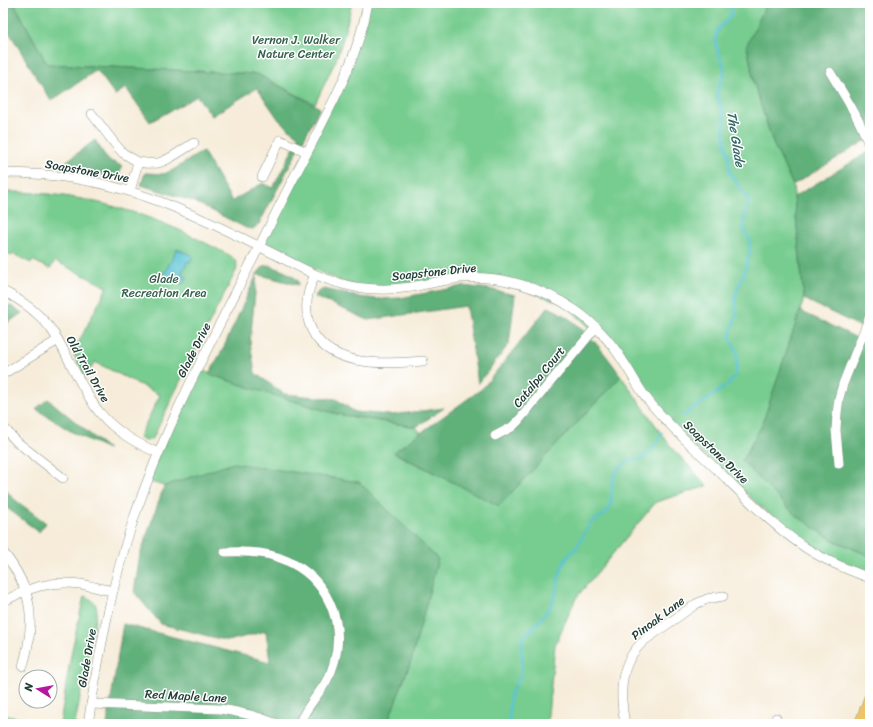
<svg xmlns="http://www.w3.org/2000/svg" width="873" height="727" font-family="Sriracha,sans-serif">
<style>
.green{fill:#77cc8f;stroke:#4b8462}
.forest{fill:#61b07a;stroke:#407657}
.water{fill:#5bc4d6;stroke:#3d8085}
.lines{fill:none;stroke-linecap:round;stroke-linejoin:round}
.stream{stroke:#5bc4d6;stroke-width:2.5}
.minor-casing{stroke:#8a9486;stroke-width:10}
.major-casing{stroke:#8a9486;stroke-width:12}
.minor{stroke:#fff;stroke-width:9}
.major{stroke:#edc569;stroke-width:11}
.labels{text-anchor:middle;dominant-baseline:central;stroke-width:3;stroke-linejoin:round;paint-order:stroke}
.park-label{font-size:12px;fill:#35614b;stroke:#fff}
.street-label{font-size:12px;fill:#1f3d34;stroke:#fff}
.water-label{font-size:13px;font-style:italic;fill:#316665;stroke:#fff}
</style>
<rect width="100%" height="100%" fill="#fff"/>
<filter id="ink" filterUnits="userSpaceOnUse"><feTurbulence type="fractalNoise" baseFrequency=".025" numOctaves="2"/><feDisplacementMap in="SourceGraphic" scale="8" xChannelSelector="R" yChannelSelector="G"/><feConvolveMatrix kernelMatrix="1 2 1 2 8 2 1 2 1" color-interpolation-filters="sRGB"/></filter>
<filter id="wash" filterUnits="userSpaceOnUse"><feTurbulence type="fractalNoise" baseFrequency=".012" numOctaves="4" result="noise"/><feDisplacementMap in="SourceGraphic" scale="16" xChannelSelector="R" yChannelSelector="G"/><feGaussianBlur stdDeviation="0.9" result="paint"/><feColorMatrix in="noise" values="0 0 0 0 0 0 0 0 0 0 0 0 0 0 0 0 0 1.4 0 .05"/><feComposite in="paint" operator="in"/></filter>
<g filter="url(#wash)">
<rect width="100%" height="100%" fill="#f6ecd9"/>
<!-- green -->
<g class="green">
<polygon points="14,3 352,3 344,36 336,60 315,104 257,74 47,64"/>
<polygon points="368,3 767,3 747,45 754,83 773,143 793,185 804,299 762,425 742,461 831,539 870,556 870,578 807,548 677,432 623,360 565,304 489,278 412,287 355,287 259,246 342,84"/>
<path d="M3,192c55,-1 111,11 162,32 23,9 44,21 66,32 6,5 7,9 5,15 -28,55 -56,109 -82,165 -4,7 -9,4 -15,1l21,-42 -65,-33 -10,15 -12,-24 34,-66 -52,-26 -5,8 -18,-9 -1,3 -18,-9 -1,2 -9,-5z"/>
<polygon points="199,366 209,374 263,392 337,414 416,427 421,433 394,453 499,505 621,376 669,444 707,486 656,502 576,598 555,645 547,724 387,724 412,658 234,463 164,486 147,481"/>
<path d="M84,596c7,3 12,5 13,14l-22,114h-15l11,-70z"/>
<polygon points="3,714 44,724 3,724"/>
</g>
<!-- forest -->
<g class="forest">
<polygon points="3,3 14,3 47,64 257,74 320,108 259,224 253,229 246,228 195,202 141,185 145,173 164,174 173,170 203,151 232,201 263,183 273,188 299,137 279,120 257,88 212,116 197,96 150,122 126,88 115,95 97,70 51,101 3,22"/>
<polygon points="767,3 870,3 870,140 863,142 793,185 773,143 754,83 747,45"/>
<polygon points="95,140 108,160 122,166 118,178 91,172 59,167"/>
<polygon points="870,151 870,335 859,326 804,299 794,197"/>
<path d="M269,265c9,4 23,8 29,16v4l-41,-11 -7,68 5,31 29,21 52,5 19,13 36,3 53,-7 -28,19 -79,-13 -74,-22 -54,-18 14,-25 34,-75 7,-8z"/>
<polygon points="463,286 489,289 515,295 509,344 478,384 466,306 368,320 332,304 314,297 318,292 324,289 359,297 378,299 400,298"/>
<polygon points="9,305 22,313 3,326 3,311"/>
<path d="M548,307c32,13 54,42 73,69l-122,130 -105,-54 89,-64z"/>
<polygon points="800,311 855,337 870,349 870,556 831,539 794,514 742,461 762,425"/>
<polygon points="48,399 108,449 72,432 36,409"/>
<polygon points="234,463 359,482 438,559 412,658 387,724 107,724 123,624 270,662 266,631 228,641 161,624 134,592 140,555 164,486"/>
<polygon points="3,487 14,499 46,523 39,532 3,505"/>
</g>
<!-- water -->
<polygon class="water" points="177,249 193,256 190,262 188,261 181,274 187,277 183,284 164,274"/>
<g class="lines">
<!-- stream -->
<g class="stream">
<polyline points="683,416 729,384 735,375 737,364 737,352 730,337 731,330 737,315 735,298 737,289 743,276 750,251 749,238 743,229 744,219 747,210 748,199 732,177 729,170 730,160 725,142 724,129 724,118 717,94 719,84 724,75 724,68 716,45 716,36 719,28 727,21 731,14 732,3"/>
<polyline points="509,724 510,696 513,689 521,675 522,665 522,642 523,637 540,620 550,607 555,596 559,577 565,560 572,552 578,546 590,523 605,514 611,504 612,483 614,476 620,467 631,460 642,459 647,454 658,441 662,433"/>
</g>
</g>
</g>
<g filter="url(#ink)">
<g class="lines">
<!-- minor casing -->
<g class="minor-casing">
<g id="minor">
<path d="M830,72c16,26 30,47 40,76"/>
<polyline points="92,114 115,144 123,153 138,162 130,191"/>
<path d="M138,162c7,1 13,2 20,1 12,-3 25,-14 36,-20"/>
<path d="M3,173c48,0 99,8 144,24 38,13 75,31 111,49 32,15 62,35 97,41 19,3 37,3 56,0 16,-3 33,-7 50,-9 40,-3 81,9 114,32 19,13 36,32 48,51 9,13 15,27 25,39 18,23 42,44 63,64 31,29 60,61 95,84 20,13 42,22 64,30"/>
<polyline points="262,177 280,140 307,152"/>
<path d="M315,275c-8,16 -11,31 -6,48 14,46 77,41 114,38"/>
<path d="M3,291c18,9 35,21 48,38 12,17 20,37 31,56 6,10 11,20 18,28 16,19 36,30 58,40"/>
<polyline points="3,374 58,340"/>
<polyline points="3,427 17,442 63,478"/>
<polyline points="495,436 512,427 519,420 596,327"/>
<polyline points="839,464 836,430 837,414 839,398 843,384 870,316"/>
<path d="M3,552c30,37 33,69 20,114"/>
<path d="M225,552c20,-1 42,0 60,8 41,17 61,61 49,103 -6,24 -26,39 -35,61"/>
<path d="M3,602c24,-14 48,-22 77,-18 11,2 22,5 33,7"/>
<path d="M91,704l129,5c20,3 38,7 57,15"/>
<path d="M88,724c11,-70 23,-139 46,-206 32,-95 81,-184 126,-273 16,-32 31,-63 48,-94 25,-49 50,-93 60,-148"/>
<path d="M625,724c-6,-31 -6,-62 20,-84l51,-36 11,-5 16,-3"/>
<polyline points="774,724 776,718"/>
</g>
</g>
<!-- major casing -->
<g class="major-casing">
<polyline id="major" points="860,724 870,697"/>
</g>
<!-- minor -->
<use href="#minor" class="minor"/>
<!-- major -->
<use href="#major" class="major"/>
</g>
</g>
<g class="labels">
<!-- park labels -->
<g class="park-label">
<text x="296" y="40">Vernon J. Walker<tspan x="296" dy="14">Nature Center</tspan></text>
<text x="164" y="279">Glade<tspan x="164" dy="14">Recreation Area</tspan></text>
</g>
<!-- street labels -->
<g class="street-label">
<text transform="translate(87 171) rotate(10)">Soapstone Drive</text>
<text transform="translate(434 272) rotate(-6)">Soapstone Drive</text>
<text transform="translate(194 350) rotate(-63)">Glade Drive</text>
<text transform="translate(88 369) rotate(60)">Old Trail Drive</text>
<text transform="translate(539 377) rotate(-51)">Catalpa Court</text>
<text transform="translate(716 452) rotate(44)">Soapstone Drive</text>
<text transform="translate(658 618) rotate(-37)">Pinoak Lane</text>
<text transform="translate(87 658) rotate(-80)">Glade Drive</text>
<text transform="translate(186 696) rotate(3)">Red Maple Lane</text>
</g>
<!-- water labels -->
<g class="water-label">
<text transform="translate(736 139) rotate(81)">The Glade</text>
</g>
</g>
<!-- margin -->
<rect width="873" height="727" fill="none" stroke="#fff" stroke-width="16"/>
<!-- north arrow -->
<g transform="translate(38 689) rotate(281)"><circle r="19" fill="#ffffff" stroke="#a5b1ae"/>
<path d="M0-3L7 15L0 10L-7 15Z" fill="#b5179e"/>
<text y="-6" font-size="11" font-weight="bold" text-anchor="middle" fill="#1f3d34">N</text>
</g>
</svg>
